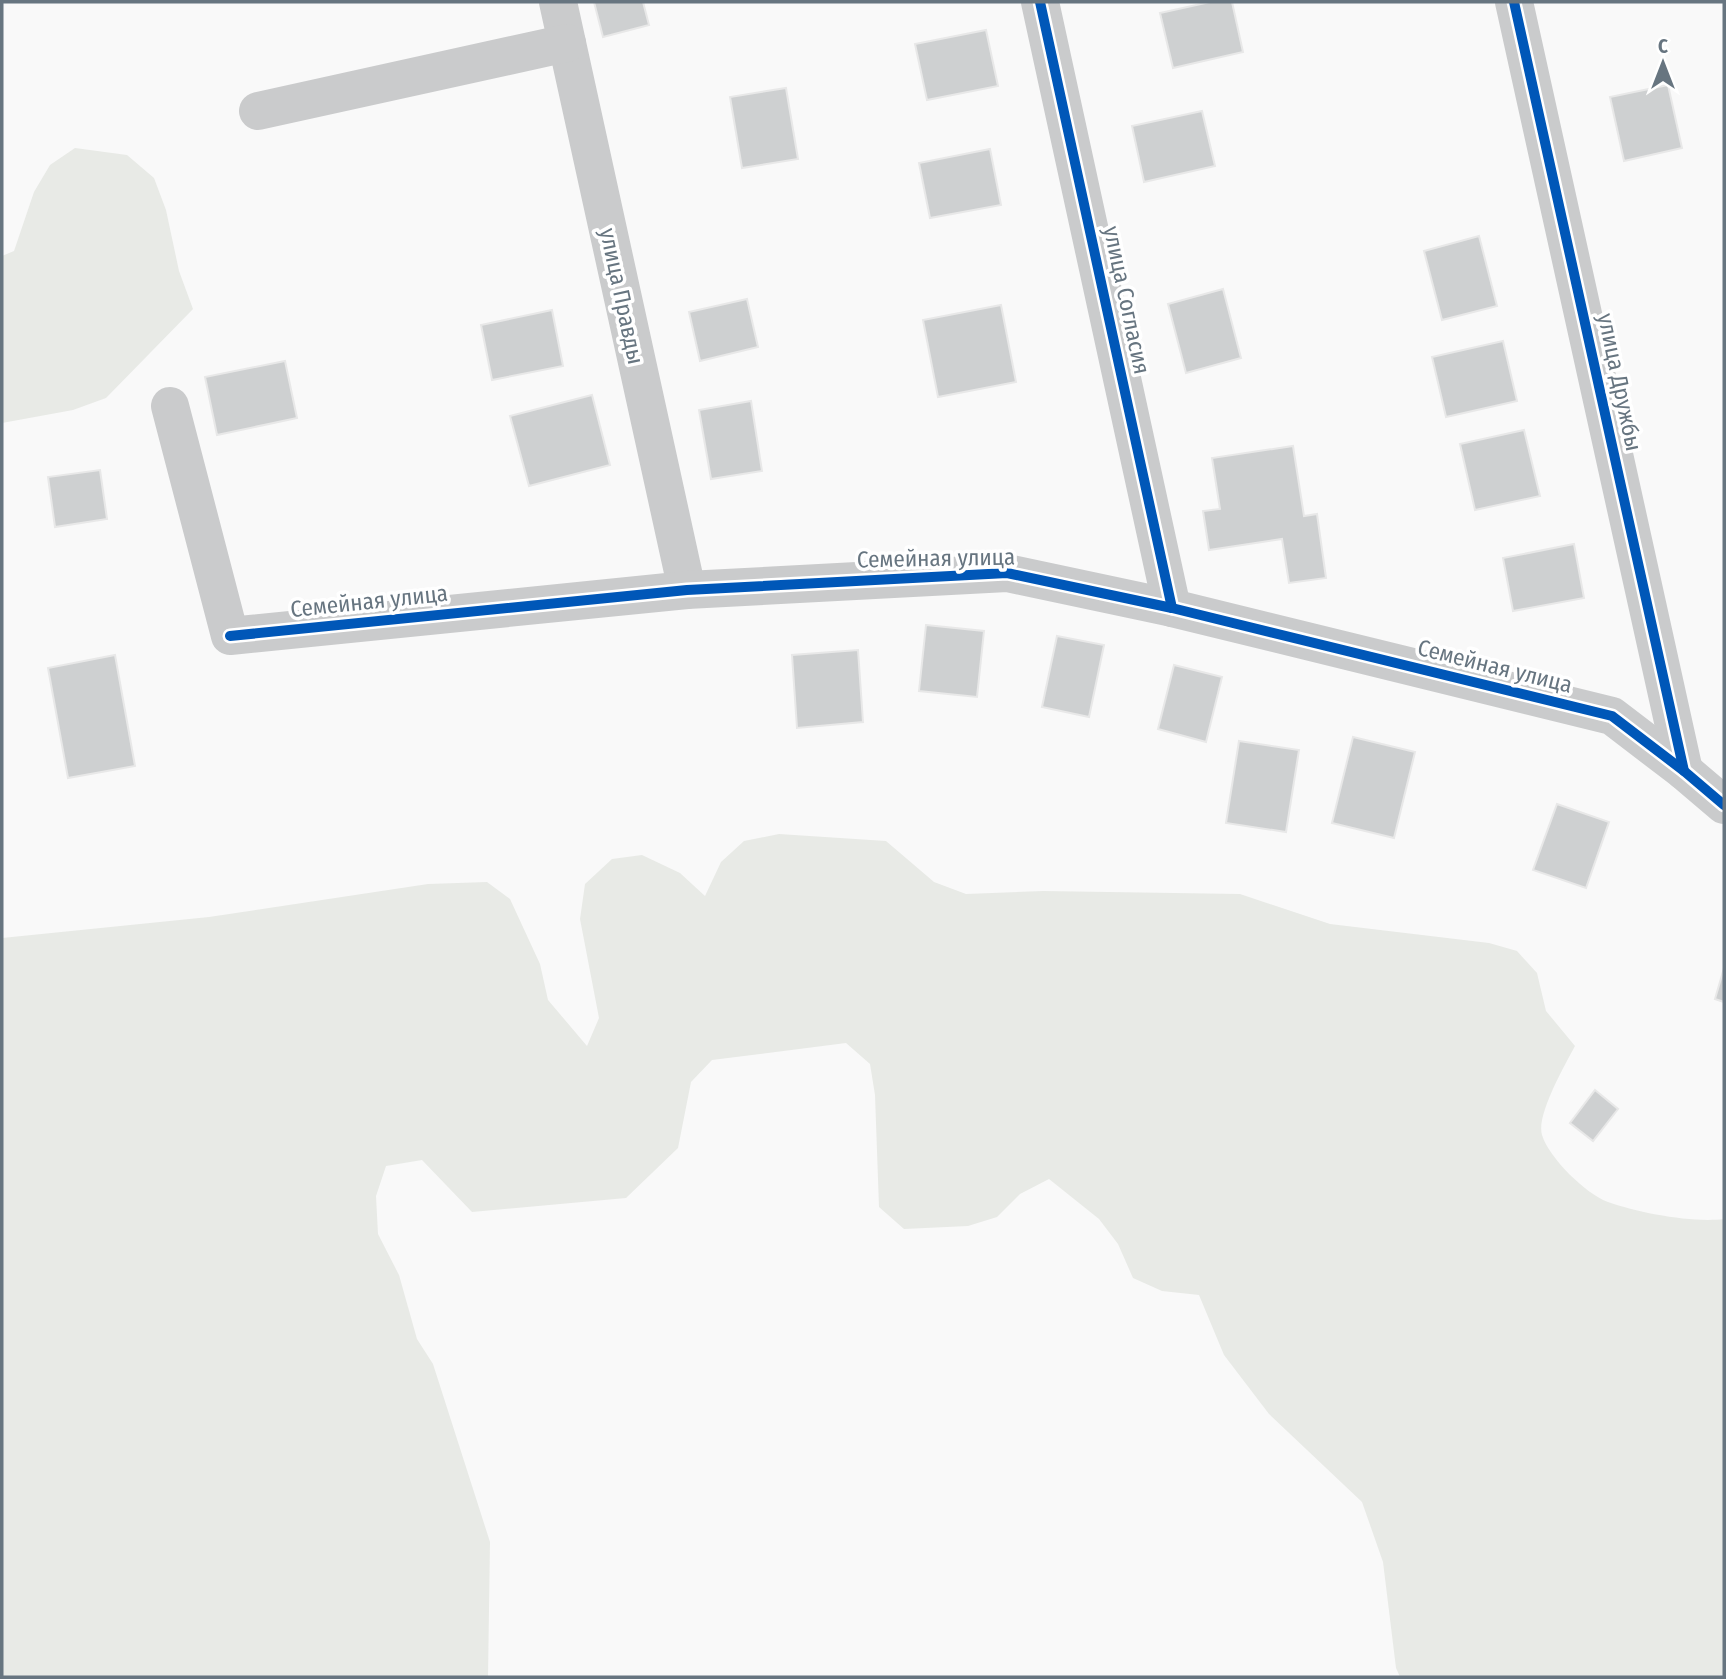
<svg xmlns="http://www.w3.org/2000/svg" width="1726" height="1679" font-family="'Fira Sans Condensed',sans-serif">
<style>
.green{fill:#e8eae6}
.building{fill:#ced0d1;stroke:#e8e8e8;stroke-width:2}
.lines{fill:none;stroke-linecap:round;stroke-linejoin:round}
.minor{stroke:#cacbcc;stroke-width:38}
.cycleway-casing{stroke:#fff;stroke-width:15}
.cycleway{stroke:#0057b8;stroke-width:10}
.labels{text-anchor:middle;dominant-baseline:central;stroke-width:7;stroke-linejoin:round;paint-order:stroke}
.street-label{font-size:23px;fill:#677580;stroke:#fff}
</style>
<rect width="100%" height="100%" fill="#f9f9f9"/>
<!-- green -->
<g class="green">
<polygon points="75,148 127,155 154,178 166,210 179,271 193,309 106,398 73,410 2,423 2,256 14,251 34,192 50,165"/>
<path d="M779,834l107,7 48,41 32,12 77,-3 197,3 90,30 159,19 28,8 20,22 9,38 29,35c-10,19 -39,69 -33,89 7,23 44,59 66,67 31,11 84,21 116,17v458h-324l-4,-9 -13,-106 -21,-60 -93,-88 -45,-59 -25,-60 -37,-4 -29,-13 -15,-34 -19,-25 -50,-40 -29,15 -23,23 -29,9 -64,3 -25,-22 -4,-112 -5,-31 -24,-21 -134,17 -21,22 -13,66 -52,50 -154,14 -50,-52 -36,6 -10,30 2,38 21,41 18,64 16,25 57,178 -2,135h-486v-739l207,-21 219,-33 59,-2 23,17 30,65 8,36 39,46 12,-28 -19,-99 5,-35 27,-25 30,-4 38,18 25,23 16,-34 23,-21z"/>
</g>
<!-- building -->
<g class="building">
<polygon points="594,2 643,2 649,25 603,37"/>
<polygon points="1210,2 1232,2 1243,52 1173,68 1160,13"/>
<polygon points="986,30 998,86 927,100 915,44"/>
<polygon points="1668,85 1682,148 1624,161 1610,97"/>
<polygon points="786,88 798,159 742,168 730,97"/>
<polygon points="1202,111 1215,166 1144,182 1132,126"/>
<polygon points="990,149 1001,205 930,218 919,163"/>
<polygon points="1479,236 1497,306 1442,320 1424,251"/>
<polygon points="1223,289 1241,358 1186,373 1168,304"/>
<polygon points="747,299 758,347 700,361 689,312"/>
<polygon points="1001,305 1016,382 938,397 923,320"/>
<polygon points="552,310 563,366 492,380 481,325"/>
<polygon points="1503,341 1517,401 1446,417 1432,357"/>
<polygon points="285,361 297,418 217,435 205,377"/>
<polygon points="592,395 610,465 529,486 510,416"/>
<polygon points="751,401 762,471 711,479 699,410"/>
<polygon points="1524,430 1540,496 1475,510 1460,444"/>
<polygon points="1293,446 1304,516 1317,514 1326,578 1289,583 1282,539 1209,550 1203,511 1220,509 1212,458"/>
<polygon points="100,470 107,519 55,527 48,477"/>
<polygon points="1574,544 1584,598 1513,611 1503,558"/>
<polygon points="926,625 984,631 977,697 919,691"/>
<polygon points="1057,636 1104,645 1089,717 1042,707"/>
<polygon points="858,650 863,722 797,728 792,655"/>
<polygon points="115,655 135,766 68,778 48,668"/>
<polygon points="1174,665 1222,677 1206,742 1158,729"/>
<polygon points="1353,737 1415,752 1394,838 1332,823"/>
<polygon points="1239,741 1299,750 1286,832 1226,823"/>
<polygon points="1557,804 1609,822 1586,888 1533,870"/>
<polygon points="1724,968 1724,1002 1715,999"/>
<polygon points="1595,1090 1618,1109 1593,1141 1570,1123"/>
</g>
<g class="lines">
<!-- minor -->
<g class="minor">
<polyline points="558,2 687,590"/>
<polyline points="1040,2 1172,608"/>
<polyline points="1514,2 1684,771"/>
<polyline points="258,111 567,43"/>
<polyline points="170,406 230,636 687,590 1007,573 1172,608 1612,716 1684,771 1724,805"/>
</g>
<!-- cycleway casing -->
<g class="cycleway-casing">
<g id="cycleway">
<polyline points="1040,2 1172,608"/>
<polyline points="1514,2 1684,771"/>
<polyline points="230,636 687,590 1007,573 1172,608 1612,716 1684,771 1724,805"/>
</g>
</g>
<!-- cycleway -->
<use href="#cycleway" class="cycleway"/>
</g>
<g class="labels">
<!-- street labels -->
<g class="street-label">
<text transform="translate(622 296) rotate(78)">улица Правды</text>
<text transform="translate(1127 300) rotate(78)">улица Согласия</text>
<text transform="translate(1620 382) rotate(78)">улица Дружбы</text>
<text transform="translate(936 558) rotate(-1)">Семейная улица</text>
<text transform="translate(369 601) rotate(-6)">Семейная улица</text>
<text transform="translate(1495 666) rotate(14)">Семейная улица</text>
</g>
</g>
<!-- border -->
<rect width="1726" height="1679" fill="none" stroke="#677580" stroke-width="7"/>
<!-- north arrow -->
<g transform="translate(1663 63)" stroke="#ffffff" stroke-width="5" paint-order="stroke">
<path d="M0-5L12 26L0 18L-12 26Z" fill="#677580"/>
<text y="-10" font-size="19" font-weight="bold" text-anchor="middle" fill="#677580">С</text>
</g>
</svg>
